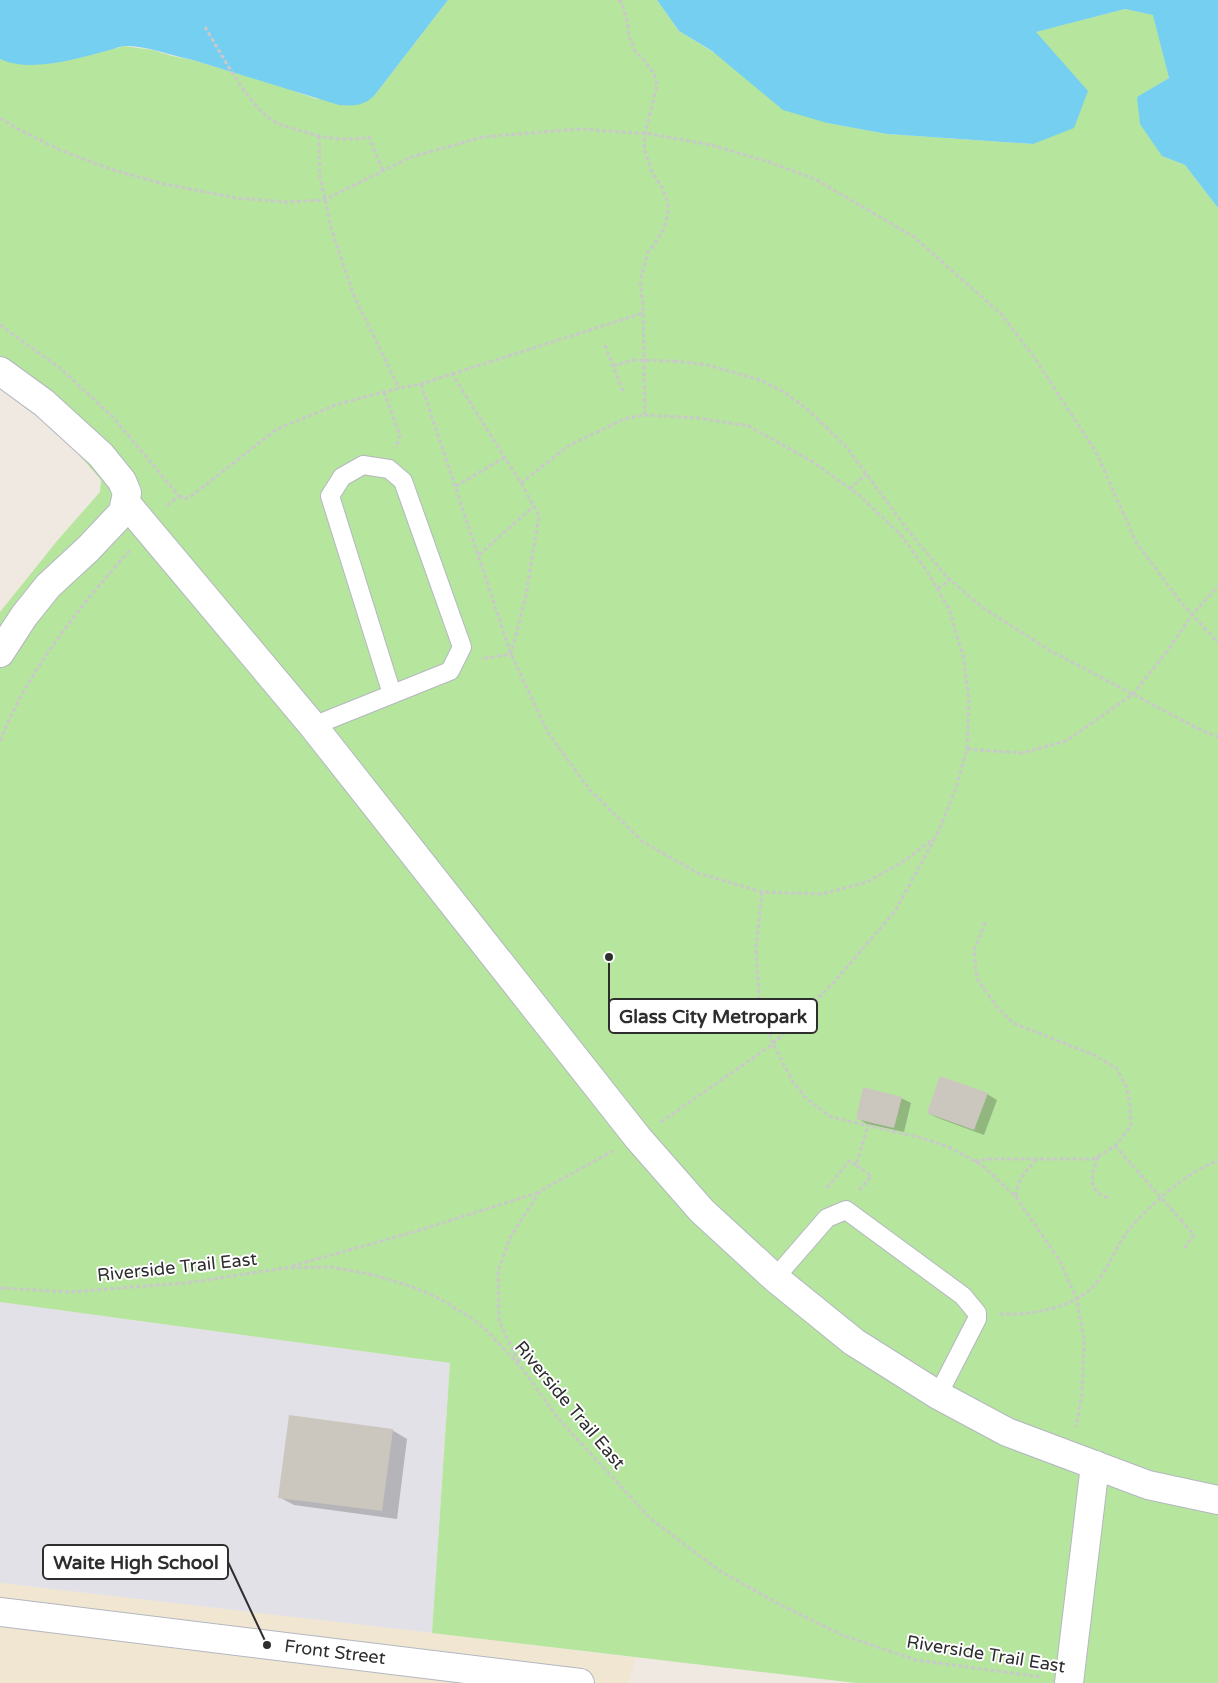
<svg xmlns="http://www.w3.org/2000/svg" width="1218" height="1683" font-family="'Varela Round',sans-serif">
<style>
.industrial{fill:#e3e1e8}
.education{fill:#f0e6d1}
.green{fill:#b6e59e}
.water{fill:#75cff0}
.shadow{fill:#0003}
.building{fill:#cbc7bf}
.lines{fill:none;stroke-linecap:round;stroke-linejoin:round}
.lane-casing{stroke:#b4b7c1;stroke-width:20}
.street-casing{stroke:#b4b7c1;stroke-width:30}
.secondary-casing{stroke:#b4b7c1;stroke-width:30}
.path{stroke:#c9c9c9;stroke-width:3;stroke-dasharray:4 2.5;stroke-linecap:butt}
.lane{stroke:#fff;stroke-width:18}
.street{stroke:#fff;stroke-width:28}
.secondary{stroke:#fff;stroke-width:28}
.path-bridge{stroke:#c9c9c9;stroke-width:3;stroke-dasharray:4 2.5;stroke-linecap:butt}
.labels{text-anchor:middle;dominant-baseline:central;stroke-width:4;stroke-linejoin:round;paint-order:stroke}
.street-label{font-size:18px;fill:#2e2e2e;stroke:#fff}
.leader{fill:none;stroke:#2e2e2e;stroke-width:2}
.callout-dot{fill:#2e2e2e;stroke:#fff;stroke-width:2}
.callout{fill:#fff;stroke:#2e2e2e;stroke-width:2}
.callout-label{font-size:19px;text-anchor:middle;font-weight:bold;fill:#2e2e2e}
</style>
<rect width="100%" height="100%" fill="#efe9e1"/>
<!-- industrial -->
<polygon class="industrial" points="0,1302 450,1363 432,1633 0,1583"/>
<!-- education -->
<polygon class="education" points="0,1583 432,1633 636,1658 628,1683 0,1683"/>
<!-- green -->
<polygon class="green" points="448,0 657,0 679,31 827,123 887,134 1033,144 1035,32 1125,9 1154,15 1169,78 1138,97 1162,156 1185,165 1218,208 1218,1683 856,1683 432,1633 450,1363 0,1302 0,612 57,541 100,492 101,480 75,450 46,423 0,387 0,59 27,65 82,57 124,46 153,50 172,56 193,60 285,88 317,99 374,96"/>
<!-- water -->
<g class="water">
<path d="M0,0h448l-74,96c-11,10 -20,10 -35,9l-146,-45c-21,-4 -48,-15 -68,-14 -6,0 -13,4 -19,5 -30,8 -76,22 -106,8z"/>
<polygon points="657,0 1218,0 1218,208 1185,165 1162,156 1140,124 1137,97 1169,78 1153,15 1125,9 1036,32 1088,91 1074,128 1033,144 887,134 827,123 783,110 712,51 679,31"/>
</g>
<!-- shadow -->
<g class="shadow">
<polygon points="987,1094 997,1100 984,1135 938,1118 928,1113"/>
<polygon points="901,1098 911,1103 904,1132 867,1124 857,1118"/>
<polygon points="392,1430 407,1439 397,1519 294,1505 279,1497"/>
</g>
<!-- building -->
<g class="building">
<polygon points="940,1076 988,1093 974,1130 927,1113"/>
<polygon points="863,1087 902,1097 894,1128 856,1119"/>
<polygon points="289,1415 393,1429 382,1511 278,1498"/>
</g>
<g class="lines">
<!-- lane casing -->
<g class="lane-casing">
<g id="lane">
<polyline points="313,726 450,671 462,647 403,481 389,469 363,465 342,477 330,496 392,694"/>
<polyline points="775,1278 827,1218 846,1210 963,1296 977,1313 977,1319 938,1395"/>
</g>
</g>
<!-- street casing -->
<g class="street-casing">
<g id="street">
<polyline points="0,371 44,403 101,455 122,481 127,493 123,512 88,549 48,586 24,616 0,653"/>
<polyline points="126,503 313,726 638,1138 702,1211 775,1278 854,1342 938,1395 1007,1432 1148,1485 1218,1500"/>
<polyline points="1069,1683 1095,1465"/>
</g>
</g>
<!-- secondary casing -->
<g class="secondary-casing">
<polyline id="secondary" points="0,1612 580,1683"/>
</g>
<!-- path -->
<g class="path">
<polyline points="619,0 622,3 627,20 629,37 635,51 644,60 654,74 657,85 645,134 644,149 652,172 663,189 668,203 668,215 663,230 654,245 648,252 640,281 643,307 645,415"/>
<path d="M205,27c17,28 39,71 64,91 10,8 27,11 39,15 19,6 42,8 61,4l14,34"/>
<polyline points="0,118 18,129 60,150 110,169 164,184 236,198 286,202 324,200 411,157 483,137 579,129 650,134 711,145 769,162 815,179 914,237 1001,314 1034,357 1096,452 1136,542 1180,601 1218,643"/>
<polyline points="319,136 320,177 332,231 354,296 399,388"/>
<polyline points="0,325 61,369 112,416 179,496 165,507"/>
<polyline points="605,345 624,394"/>
<polyline points="674,361 708,365 760,380 784,392 807,409 844,444 907,529 946,576 982,607 1049,650 1197,728 1218,737"/>
<polyline points="613,366 633,360"/>
<polyline points="452,374 643,313"/>
<polyline points="421,384 511,654 548,733 590,790 643,842 698,873 762,892 822,894 867,882 904,861 936,837 956,788 967,749 969,699 963,656 949,609 927,571 901,535 859,495 813,462 749,426 698,418 645,415 624,419 568,446 521,483"/>
<polyline points="384,392 400,436 396,448"/>
<polyline points="456,486 504,458"/>
<polyline points="850,489 866,474"/>
<polyline points="179,496 185,499 190,497 277,429 338,404 399,388 421,384 452,374 521,483 539,516 526,595 511,654 481,659"/>
<polyline points="479,555 534,506"/>
<polyline points="938,589 950,579"/>
<path d="M0,741c29,-73 79,-133 130,-191"/>
<polyline points="967,749 1022,753 1066,741 1133,694 1169,649 1192,615 1218,586"/>
<polyline points="762,892 756,948 759,997 773,1044 793,1082 807,1099 831,1117 922,1138 951,1148 983,1166 1016,1197 1060,1261 1077,1300 1084,1340 1082,1394 1076,1427"/>
<polyline points="661,1122 773,1044 835,981 895,911 934,840"/>
<polyline points="1115,1146 1132,1165"/>
<polyline points="1098,1157 1092,1174 1093,1187 1101,1195 1110,1199"/>
<polyline points="975,1161 989,1159 1093,1159 1115,1146 1131,1126 1130,1106 1127,1088 1116,1068 1094,1055 1013,1023 997,1007 977,979 974,950 986,921"/>
<polyline points="827,1188 849,1161 856,1165"/>
<polyline points="859,1190 871,1176 856,1165 868,1125"/>
<path d="M1016,1196c2,-18 9,-24 21,-37"/>
<polyline points="1181,1220 1194,1235 1183,1250"/>
<polyline points="292,1266 417,1231 540,1192"/>
<polyline points="0,1288 70,1292 186,1283 285,1268 331,1267 374,1275 413,1287 440,1299 470,1317 487,1331 521,1367 557,1417 651,1519 720,1571 779,1604 842,1635 916,1660 1041,1677"/>
<path d="M1000,1314c31,2 79,-7 98,-33 11,-15 19,-36 30,-50 17,-22 63,-63 90,-70"/>
<polyline points="519,1362 499,1321 498,1271 511,1236 540,1191 613,1151"/>
</g>
<!-- lane -->
<use href="#lane" class="lane"/>
<!-- street -->
<use href="#street" class="street"/>
<!-- secondary -->
<use href="#secondary" class="secondary"/>
<!-- path-bridge -->
<g class="path-bridge">
<polyline points="633,360 674,361"/>
<polyline points="1132,1165 1181,1220"/>
</g>
</g>
<g class="labels">
<!-- street labels -->
<g class="street-label">
<text transform="translate(177 1267) rotate(-6)">Riverside Trail East</text>
<text transform="translate(570 1405) rotate(50)">Riverside Trail East</text>
<text transform="translate(335 1652) rotate(7)">Front Street</text>
<text transform="translate(986 1654) rotate(9)">Riverside Trail East</text>
</g>
</g>
<!-- callouts -->
<path class="leader" d="M609 957L609 1016M267 1645L228 1562"/>
<g class="callout-dot">
<circle cx="609" cy="957" r="5"/>
<circle cx="267" cy="1645" r="5"/>
</g>
<g class="callout">
<rect x="609" y="999" width="208" height="34" rx="5"/>
<rect x="43" y="1545" width="185" height="34" rx="5"/>
</g>
<g class="callout-label">
<text x="713" y="1023">Glass City Metropark</text>
<text x="136" y="1569">Waite High School</text>
</g>
</svg>
